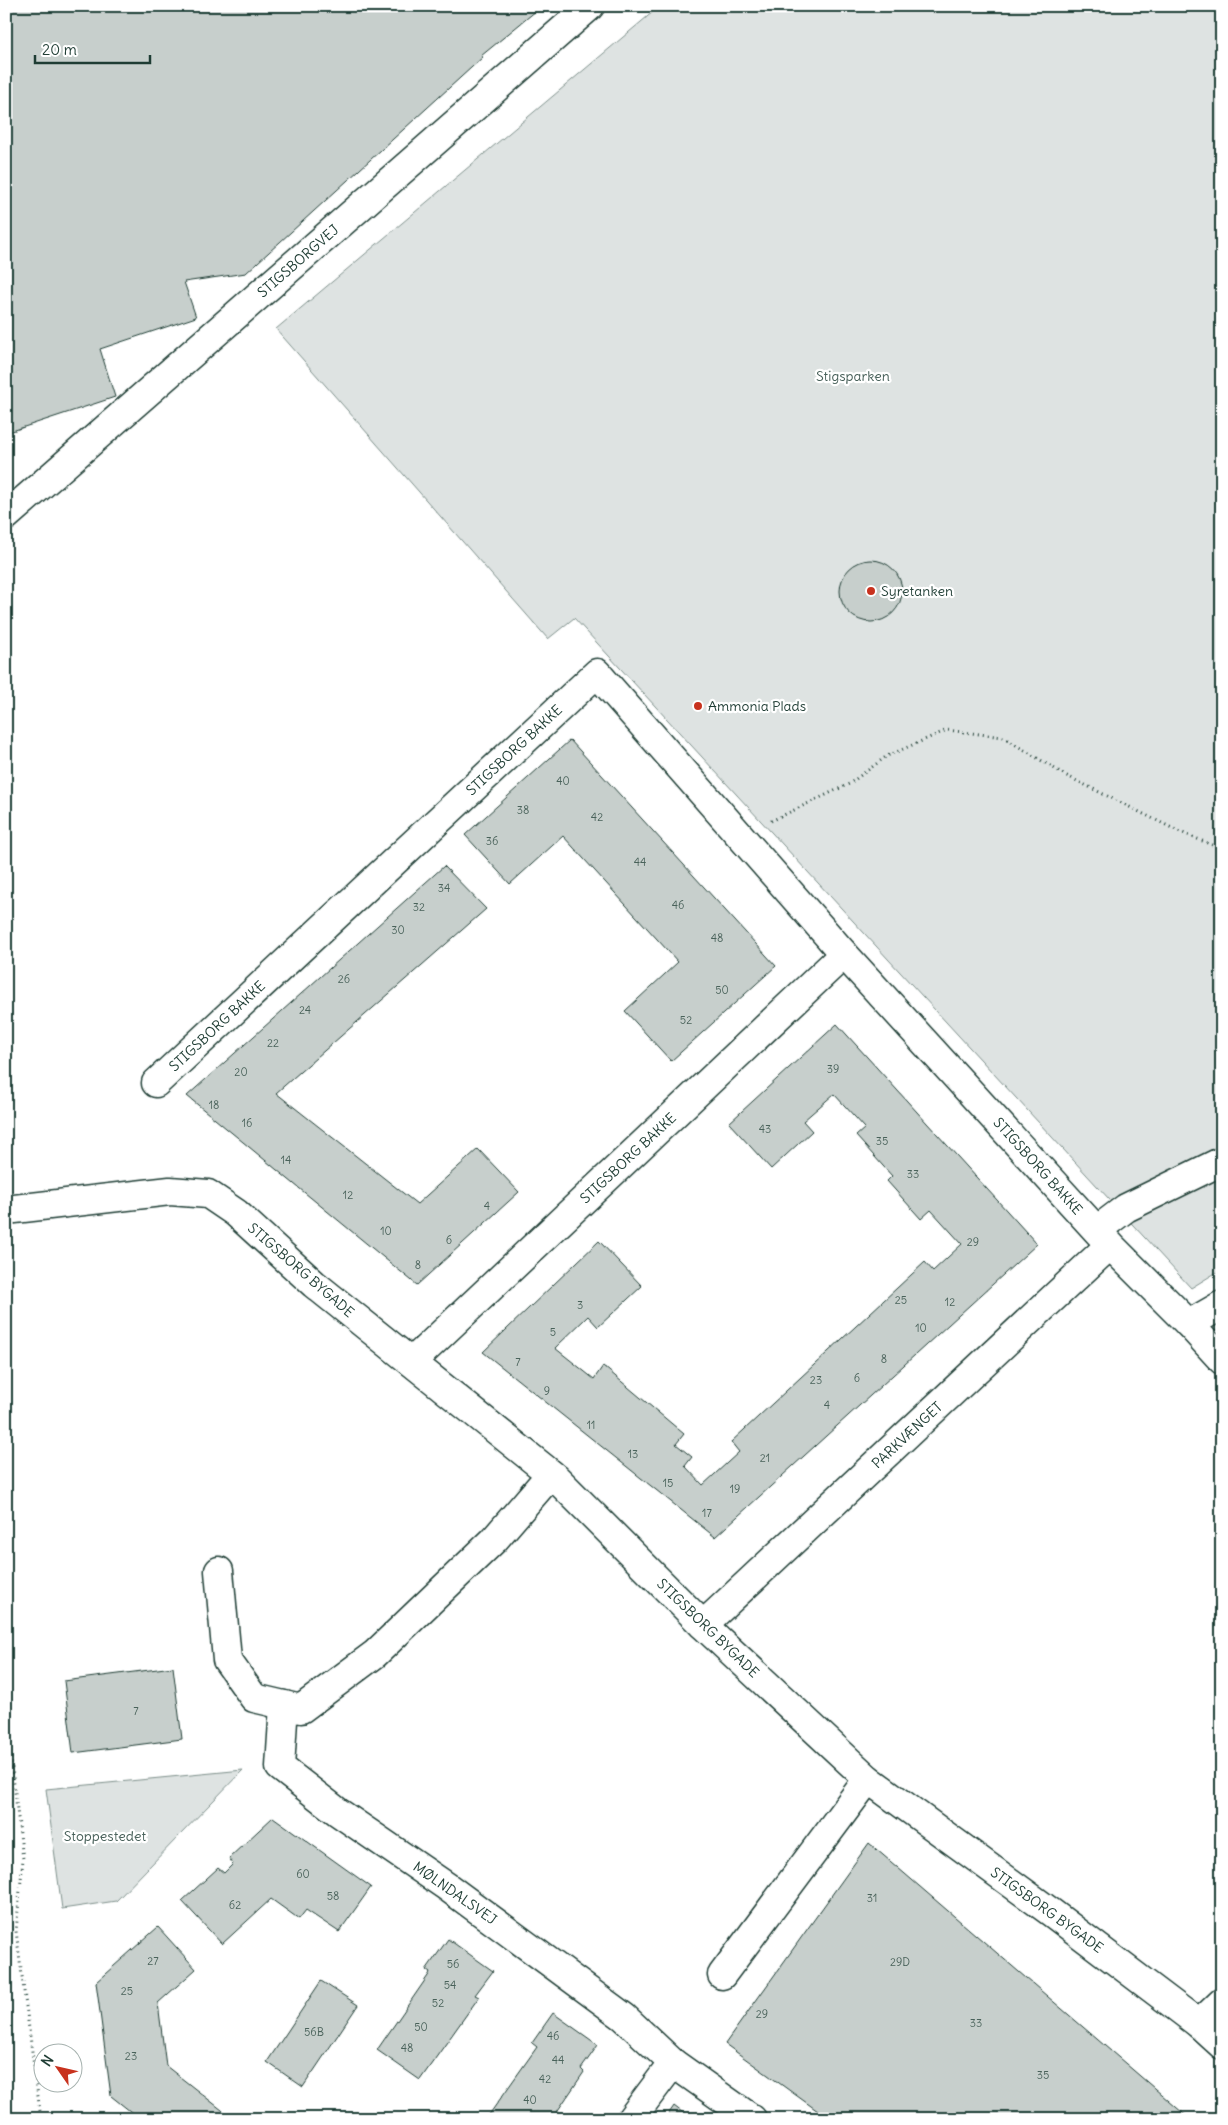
<svg xmlns="http://www.w3.org/2000/svg" width="1228" height="2125" font-family="Delius,sans-serif">
<style>
.green{fill:#dee3e2;stroke:#7e908b}
.building{fill:#c7cfcc;stroke:#1f3d34}
.lines{fill:none;stroke-linecap:round;stroke-linejoin:round}
.pedestrian-casing{stroke:#1f3d34;stroke-width:31}
.minor-casing{stroke:#1f3d34;stroke-width:31}
.path{stroke:#1f3d34;stroke-width:3;stroke-dasharray:1 4;stroke-linecap:butt}
.pedestrian{stroke:#fff;stroke-width:28}
.minor{stroke:#fff;stroke-width:28}
.poi-dot{fill:#c8321e;stroke:#fff;stroke-width:2}
.labels{text-anchor:middle;dominant-baseline:central;stroke-width:4.5;stroke-linejoin:round;paint-order:stroke}
.number-label{font-size:11px;fill:#49625a}
.street-label{font-size:14px;fill:#1f3d34;stroke:#fff}
.park-label{font-size:14px;fill:#455e57;stroke:#fff}
.poi-label{font-size:14px;fill:#1f3d34;stroke:#fff;text-anchor:start}
</style>
<rect width="100%" height="100%" fill="#fff"/>
<filter id="ink" filterUnits="userSpaceOnUse"><feTurbulence type="fractalNoise" baseFrequency=".02" numOctaves="2"/><feDisplacementMap in="SourceGraphic" scale="10" xChannelSelector="R" yChannelSelector="G"/><feConvolveMatrix kernelMatrix="1 2 1 2 8 2 1 2 1" color-interpolation-filters="sRGB"/></filter>
<g filter="url(#ink)">
<!-- green -->
<g class="green">
<polygon points="660,6 1222,6 1222,1269 1191,1288 574,618 548,639 276,329"/>
<polygon points="243,1770 116,1901 62,1909 46,1789"/>
</g>
<!-- building -->
<g class="building">
<polygon points="6,6 542,6 481,56 483,57 246,273 184,282 196,317 100,349 115,397 6,433"/>
<circle cx="871" cy="591" r="31"/>
<polygon points="570,740 776,966 671,1061 625,1011 678,962 563,836 510,884 465,835"/>
<polygon points="444,866 486,909 276,1093 417,1204 478,1149 519,1192 417,1285 187,1096"/>
<polygon points="837,1024 1037,1244 715,1537 483,1352 599,1241 642,1286 598,1327 588,1316 555,1348 594,1379 603,1366 684,1434 676,1444 692,1457 685,1466 703,1485 739,1452 731,1442 925,1262 933,1271 962,1244 931,1210 921,1219 887,1181 892,1176 856,1136 865,1128 834,1094 803,1121 812,1131 771,1169 729,1123"/>
<polygon points="173,1667 182,1739 73,1753 64,1681"/>
<polygon points="273,1817 371,1887 339,1932 306,1910 299,1919 271,1899 222,1944 182,1901 218,1868 224,1873 233,1864 229,1858"/>
<polygon points="869,1843 1190,2119 829,2119 725,2044"/>
<polygon points="158,1927 196,1969 158,2003 166,2066 227,2114 224,2119 140,2119 111,2096 96,1982"/>
<polygon points="448,1939 493,1971 475,1995 479,1997 420,2080 377,2050 430,1973 426,1970"/>
<polygon points="321,1981 358,2005 303,2087 267,2062"/>
<polygon points="553,2013 598,2045 581,2069 584,2072 552,2119 486,2119 537,2047 532,2043"/>
<polygon points="674,2106 691,2119 665,2119"/>
</g>
<g class="lines">
<!-- pedestrian casing -->
<g class="pedestrian-casing">
<g id="pedestrian">
<polyline points="156,1083 597,673 844,954 1110,1245"/>
<polyline points="1097,1230 1126,1208 1222,1161"/>
</g>
</g>
<!-- minor casing -->
<g class="minor-casing">
<g id="minor">
<polyline points="6,516 590,6"/>
<polyline points="6,1210 170,1191 208,1194 236,1213 314,1284 556,1478 703,1625 868,1779 1052,1913 1199,2024 1222,2045"/>
<polyline points="1189,1324 1222,1360"/>
<polyline points="412,1362 844,954"/>
<polyline points="219,1571 227,1660 254,1698 301,1709 375,1654 494,1540 551,1474"/>
<polyline points="703,1625 1110,1245 1189,1324 1222,1305"/>
<polyline points="284,1705 280,1767 338,1812 446,1886 624,2017 673,2063"/>
<polyline points="722,1975 868,1779"/>
<polyline points="1199,2024 1222,2002"/>
<polyline points="631,2119 673,2063 752,2119"/>
</g>
</g>
<!-- path -->
<g class="path">
<polyline points="771,821 849,784 887,756 947,730 1003,737 1065,775 1178,831 1222,849"/>
<polyline points="6,1718 23,1859 16,1931 41,2119"/>
</g>
<!-- pedestrian -->
<use href="#pedestrian" class="pedestrian"/>
<!-- minor -->
<use href="#minor" class="minor"/>
</g>
</g>
<!-- markers -->
<g class="poi-dot">
<circle cx="871" cy="591" r="5"/>
<circle cx="698" cy="706" r="5"/>
</g>
<g class="labels">
<!-- number labels -->
<g class="number-label">
<text x="563" y="781">40</text>
<text x="523" y="810">38</text>
<text x="597" y="817">42</text>
<text x="492" y="841">36</text>
<text x="640" y="862">44</text>
<text x="444" y="888">34</text>
<text x="678" y="905">46</text>
<text x="419" y="907">32</text>
<text x="398" y="930">30</text>
<text x="717" y="938">48</text>
<text x="344" y="979">26</text>
<text x="722" y="990">50</text>
<text x="305" y="1010">24</text>
<text x="686" y="1020">52</text>
<text x="273" y="1043">22</text>
<text x="833" y="1069">39</text>
<text x="241" y="1072">20</text>
<text x="214" y="1105">18</text>
<text x="247" y="1123">16</text>
<text x="765" y="1129">43</text>
<text x="882" y="1141">35</text>
<text x="286" y="1160">14</text>
<text x="913" y="1174">33</text>
<text x="348" y="1195">12</text>
<text x="487" y="1206">4</text>
<text x="386" y="1231">10</text>
<text x="449" y="1240">6</text>
<text x="973" y="1242">29</text>
<text x="418" y="1265">8</text>
<text x="901" y="1300">25</text>
<text x="950" y="1302">12</text>
<text x="580" y="1305">3</text>
<text x="921" y="1328">10</text>
<text x="553" y="1332">5</text>
<text x="884" y="1359">8</text>
<text x="518" y="1362">7</text>
<text x="857" y="1378">6</text>
<text x="816" y="1380">23</text>
<text x="547" y="1391">9</text>
<text x="827" y="1405">4</text>
<text x="591" y="1425">11</text>
<text x="633" y="1454">13</text>
<text x="765" y="1458">21</text>
<text x="668" y="1483">15</text>
<text x="735" y="1489">19</text>
<text x="707" y="1513">17</text>
<text x="136" y="1711">7</text>
<text x="303" y="1874">60</text>
<text x="333" y="1896">58</text>
<text x="872" y="1898">31</text>
<text x="235" y="1905">62</text>
<text x="153" y="1961">27</text>
<text x="900" y="1962">29D</text>
<text x="453" y="1964">56</text>
<text x="450" y="1985">54</text>
<text x="127" y="1991">25</text>
<text x="438" y="2003">52</text>
<text x="762" y="2014">29</text>
<text x="976" y="2023">33</text>
<text x="421" y="2027">50</text>
<text x="314" y="2032">56B</text>
<text x="553" y="2036">46</text>
<text x="407" y="2048">48</text>
<text x="131" y="2056">23</text>
<text x="558" y="2060">44</text>
<text x="1043" y="2075">35</text>
<text x="545" y="2079">42</text>
<text x="530" y="2100">40</text>
</g>
<!-- street labels -->
<g class="street-label">
<text transform="translate(298 261) rotate(-41)">STIGSBORGVEJ</text>
<text transform="translate(514 750) rotate(-43)">STIGSBORG BAKKE</text>
<text transform="translate(217 1026) rotate(-43)">STIGSBORG BAKKE</text>
<text transform="translate(628 1158) rotate(-43)">STIGSBORG BAKKE</text>
<text transform="translate(1038 1166) rotate(48)">STIGSBORG BAKKE</text>
<text transform="translate(301 1270) rotate(41)">STIGSBORG BYGADE</text>
<text transform="translate(907 1435) rotate(-43)">PARKVÆNGET</text>
<text transform="translate(708 1628) rotate(44)">STIGSBORG BYGADE</text>
<text transform="translate(455 1893) rotate(35)">MØLNDALSVEJ</text>
<text transform="translate(1047 1910) rotate(36)">STIGSBORG BYGADE</text>
</g>
<!-- park labels -->
<g class="park-label">
<text x="853" y="376">Stigsparken</text>
<text x="105" y="1836">Stoppestedet</text>
</g>
<!-- poi labels -->
<g class="poi-label">
<text x="881" y="591">Syretanken</text>
<text x="708" y="706">Ammonia Plads</text>
</g>
</g>
<!-- margin -->
<rect width="1228" height="2125" fill="none" stroke="#fff" stroke-width="25"/>
<rect x="12" y="12" width="1203" height="2100" fill="none" stroke="#1f3d34" stroke-width="2" filter="url(#ink)"/>
<!-- north arrow -->
<g transform="translate(58 2068) rotate(304)"><circle r="24" fill="#ffffff" stroke="#a5b1ae"/>
<path d="M0-4L9 19L0 12L-9 19Z" fill="#c8321e"/>
<text y="-8" font-size="14" font-weight="bold" text-anchor="middle" fill="#1f3d34">N</text>
</g>
<!-- scale -->
<path d="M35 55v8h115v-8" fill="none" stroke="#1f3d34" stroke-width="2.5"/>
<text x="42" y="55" font-size="15" fill="#1f3d34" stroke="#ffffff" stroke-width="4" paint-order="stroke">20 m</text>
</svg>
